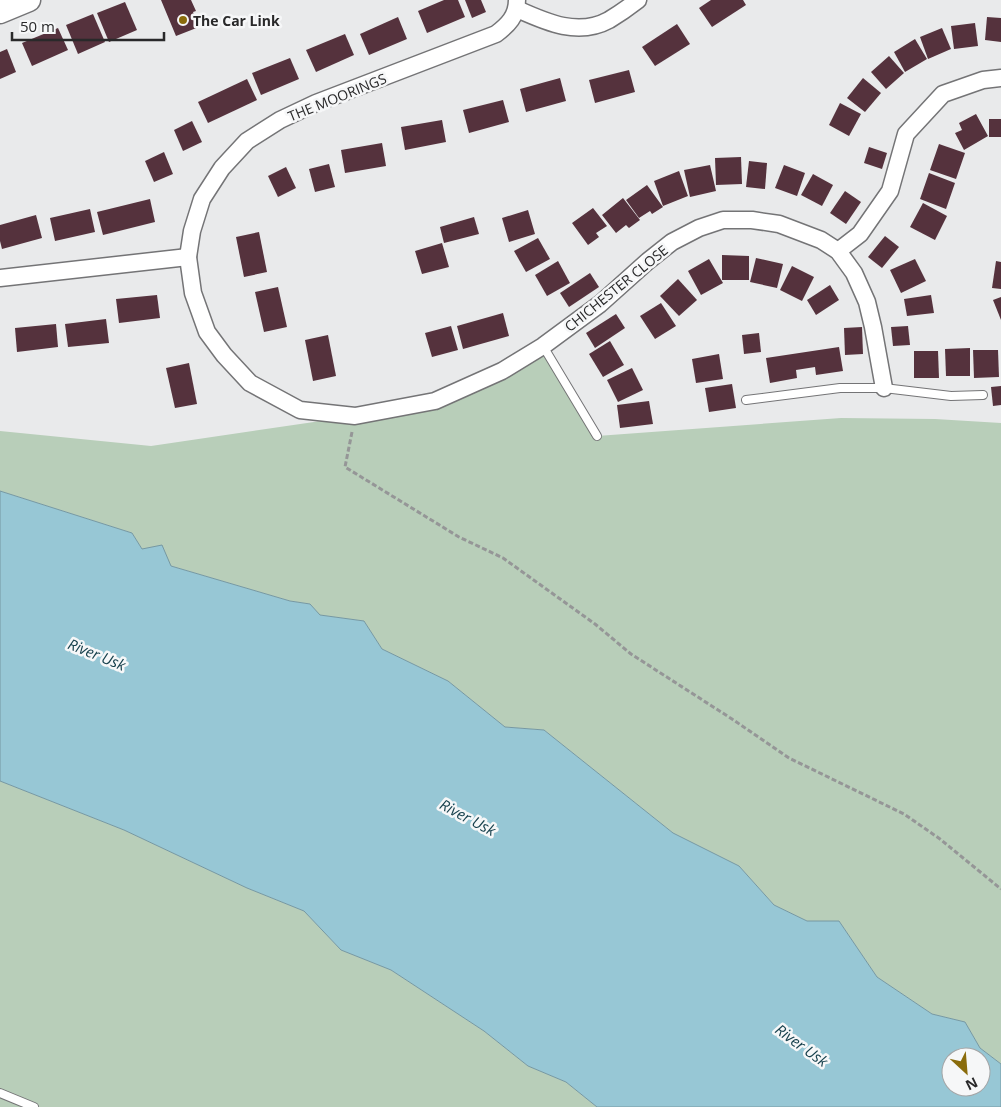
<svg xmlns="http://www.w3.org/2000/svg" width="1001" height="1107" font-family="'Open Sans',sans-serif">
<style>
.green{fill:#b8ceb9}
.water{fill:#97c7d5;stroke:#7698a2;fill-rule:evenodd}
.building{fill:#55323d}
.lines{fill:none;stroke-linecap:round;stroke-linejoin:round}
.service-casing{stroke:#747476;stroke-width:10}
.minor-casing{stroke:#747476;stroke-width:19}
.secondary-casing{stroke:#747476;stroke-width:25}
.path{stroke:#959697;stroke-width:3;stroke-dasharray:5 2.5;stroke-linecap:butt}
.service{stroke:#fff;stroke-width:8}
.minor{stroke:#fff;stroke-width:16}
.secondary{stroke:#fff;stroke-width:22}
.poi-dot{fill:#8a6c0c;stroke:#f6f7f8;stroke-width:2}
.labels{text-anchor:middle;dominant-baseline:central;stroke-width:5;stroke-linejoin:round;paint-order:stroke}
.poi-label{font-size:14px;font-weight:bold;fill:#29292a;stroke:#f6f7f8;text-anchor:start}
.street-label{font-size:14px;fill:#29292a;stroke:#f6f7f8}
.water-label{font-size:15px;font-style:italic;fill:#17414d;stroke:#f6f7f8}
</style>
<rect width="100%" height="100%" fill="#e9eaeb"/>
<!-- green -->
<g class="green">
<polygon points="543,346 597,436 841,418 935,419 1001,423 1001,1064 980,1048 965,1022 932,1014 877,977 839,921 807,921 774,905 739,866 673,833 544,730 505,727 448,681 382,649 364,621 319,615 310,604 290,601 171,566 142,549 132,533 0,491 0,431 151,446 355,416 435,401"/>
<polygon points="0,781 124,830 247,888 304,911 341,950 391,970 484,1031 528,1066 566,1082 597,1107 0,1107"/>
</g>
<!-- water -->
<path class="water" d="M0,491l132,42 10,16 20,-4 9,21 119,35 20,3 10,11 44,6 18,28 66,32 57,46 39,3 129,103 66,33 35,39 33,16h32l38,56 55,37 33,8 15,26 21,16v43h-404l-31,-25 -38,-16 -44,-35 -93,-61 -50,-20 -37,-39 -57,-23 -123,-58 -124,-49zM951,1057h30v30h-30z"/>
<!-- building -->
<g class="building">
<polygon points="161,0 191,0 196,11 193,12 199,27 176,36"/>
<polygon points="444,0 458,0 465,17 427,33 418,11"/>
<polygon points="465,0 481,0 486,12 472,18"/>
<polygon points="711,0 743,0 746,5 712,27 699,8"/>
<polygon points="125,2 137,30 109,42 97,13"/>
<polygon points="93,14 105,42 78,54 66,25"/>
<polygon points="398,17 407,39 369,55 360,34"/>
<polygon points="987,17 1001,18 1001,42 985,40"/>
<polygon points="975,23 978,46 954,49 951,26"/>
<polygon points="677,24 690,44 655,66 642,47"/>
<polygon points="58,28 68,50 32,66 22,43"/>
<polygon points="942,28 951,49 928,59 920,37"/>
<polygon points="345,34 354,55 316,72 306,50"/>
<polygon points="915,39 927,59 905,72 894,52"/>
<polygon points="7,49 16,72 0,79 0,52"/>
<polygon points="889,56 904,73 886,89 871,72"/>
<polygon points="290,58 299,79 261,95 252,73"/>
<polygon points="629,70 635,92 595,103 589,80"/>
<polygon points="560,78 566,101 526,112 520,89"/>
<polygon points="863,78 881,93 865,112 847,98"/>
<polygon points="247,79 257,100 208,123 198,102"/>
<polygon points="503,100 509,122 469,133 463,110"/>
<polygon points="840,103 861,114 849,136 829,125"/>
<polygon points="976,114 988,136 964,150 955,133 962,130 959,123"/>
<rect x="989" y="119" width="12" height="18"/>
<polygon points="442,120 446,142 405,150 401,127"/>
<polygon points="192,121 202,142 183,151 174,130"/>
<polygon points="382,143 386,166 345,173 341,150"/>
<polygon points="939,144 965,153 956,179 930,170"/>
<polygon points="869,147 887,153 882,169 864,163"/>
<polygon points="164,152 173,174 154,182 145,161"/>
<polygon points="741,157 742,184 716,185 715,158"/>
<polygon points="749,161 767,163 765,189 746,187"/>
<polygon points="329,164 335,187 315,192 309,169"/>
<polygon points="710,165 716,191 690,197 684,170"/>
<polygon points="784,165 805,173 797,196 775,188"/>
<polygon points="286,167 296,188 278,197 268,176"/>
<polygon points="679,171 688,196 663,206 654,181"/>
<polygon points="929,173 955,183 946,209 920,199"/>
<polygon points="813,174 833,185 822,206 801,195"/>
<polygon points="647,185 663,207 652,214 650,211 639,218 626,200"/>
<polygon points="845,191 861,202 846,224 830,213"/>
<polygon points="623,198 640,220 629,228 626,225 616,233 602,215"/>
<polygon points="150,199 155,222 103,235 97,212"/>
<polygon points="923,203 947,216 935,240 910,227"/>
<polygon points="593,208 607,226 596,233 599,237 588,245 572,223"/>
<polygon points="90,209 95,232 55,241 50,218"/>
<polygon points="528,210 535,234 509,242 502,218"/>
<polygon points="36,215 42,238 2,249 0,241 0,225"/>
<polygon points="474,217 479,234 444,243 440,227"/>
<polygon points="259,232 267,272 244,277 236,237"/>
<polygon points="885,236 899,247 882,268 868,257"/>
<polygon points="538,238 550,259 526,272 514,251"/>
<polygon points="442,243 449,267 422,274 415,251"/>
<polygon points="722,255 749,256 749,280 722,280"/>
<polygon points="756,258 783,264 777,288 750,282"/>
<polygon points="709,259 723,283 701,295 688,271"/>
<polygon points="915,259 926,281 901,293 890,270"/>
<polygon points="558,261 570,283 547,296 535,275"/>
<polygon points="996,261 1001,262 1001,289 992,288"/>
<polygon points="792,266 814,277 802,301 780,290"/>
<polygon points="590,273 599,287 569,307 560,293"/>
<polygon points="678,279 697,300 679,316 660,296"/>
<polygon points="830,285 839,300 816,315 807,300"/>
<polygon points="278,287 287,327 264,332 255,292"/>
<polygon points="157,295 160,318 119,323 116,299"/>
<polygon points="931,295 934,313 907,316 904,299"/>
<polygon points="1001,297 1001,320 993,300"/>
<polygon points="661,303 676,326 655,339 640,316"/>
<polygon points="503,313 509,336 463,349 457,326"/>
<polygon points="616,314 625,328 595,348 586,333"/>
<polygon points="106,319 109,343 68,347 65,324"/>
<polygon points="56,324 58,347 17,352 15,328"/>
<polygon points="451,326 458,350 432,357 425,333"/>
<polygon points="908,326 910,345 893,346 891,327"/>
<polygon points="862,327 863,354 845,355 844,328"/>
<polygon points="759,333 761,352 744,354 742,335"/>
<polygon points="328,335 336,376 313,381 305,340"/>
<polygon points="610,341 624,365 603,377 589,354"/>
<polygon points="839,347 843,371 816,375 815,367 796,370 797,378 770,383 766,358"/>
<polygon points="970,348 970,376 946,376 945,349"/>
<polygon points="973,350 998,350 999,377 974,378"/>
<polygon points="914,351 938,351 939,378 914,378"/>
<polygon points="719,354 723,379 696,383 692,359"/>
<polygon points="189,363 197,404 175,408 166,368"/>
<polygon points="632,368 643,390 618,402 607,380"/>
<polygon points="732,384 736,408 709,412 705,388"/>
<polygon points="1001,386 1001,405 993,406 991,387"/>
<polygon points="649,401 653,424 620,428 617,405"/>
</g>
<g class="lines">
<!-- service casing -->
<g class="service-casing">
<g id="service">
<polyline points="543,346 597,436"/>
<polyline points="746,400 840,388 884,388 951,396 983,395"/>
<polyline points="0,1093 34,1107"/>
</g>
</g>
<!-- minor casing -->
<g class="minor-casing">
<g id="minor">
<path d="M517,0c0,16 -9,25 -21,34l-180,69 -36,17 -33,21 -25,27 -20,31 -10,32 -4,26 5,36 14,39 17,23 26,28 50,27 55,6 80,-15 67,-30 41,-25 57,-42 48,-43 24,-19 27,-14 24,-8h29l27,4 42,16 17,11 16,22 13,29 6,25 11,61"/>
<path d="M517,9c29,13 61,28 92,11 10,-6 20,-13 29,-20"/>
<polyline points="838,251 860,234 890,191 906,134 943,94 983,80 1001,78"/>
<polyline points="0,278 188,257"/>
</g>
</g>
<!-- secondary casing -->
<g class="secondary-casing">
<polyline id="secondary" points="0,12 29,0"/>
</g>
<!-- path -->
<polyline class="path" points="352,432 345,467 459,537 503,558 595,624 631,654 732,719 789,758 904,814 940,839 1001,889"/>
<!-- service -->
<use href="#service" class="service"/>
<!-- minor -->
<use href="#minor" class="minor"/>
<!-- secondary -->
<use href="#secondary" class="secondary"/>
</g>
<!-- markers -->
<circle class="poi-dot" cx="183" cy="20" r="5"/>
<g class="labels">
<!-- poi labels -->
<g class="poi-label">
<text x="193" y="20">The Car Link</text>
</g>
<!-- street labels -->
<g class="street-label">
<text transform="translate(337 97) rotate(-22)">THE MOORINGS</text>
<text transform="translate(616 288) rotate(-39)">CHICHESTER CLOSE</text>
</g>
<!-- water labels -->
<g class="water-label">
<text transform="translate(97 654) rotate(22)">River Usk</text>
<text transform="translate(468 817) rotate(28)">River Usk</text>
<text transform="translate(802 1045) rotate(36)">River Usk</text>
</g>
</g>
<!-- north arrow -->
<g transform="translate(966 1072) rotate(154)"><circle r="24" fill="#f6f7f8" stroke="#a4a5a6"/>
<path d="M0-4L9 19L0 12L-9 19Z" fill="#8a6c0c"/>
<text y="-8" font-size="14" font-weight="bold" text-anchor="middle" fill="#29292a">N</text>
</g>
<!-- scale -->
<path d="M12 32v8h152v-8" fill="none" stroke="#29292a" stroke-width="2.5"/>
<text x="20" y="32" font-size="15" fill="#29292a" stroke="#f6f7f8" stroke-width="4" paint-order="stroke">50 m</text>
</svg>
